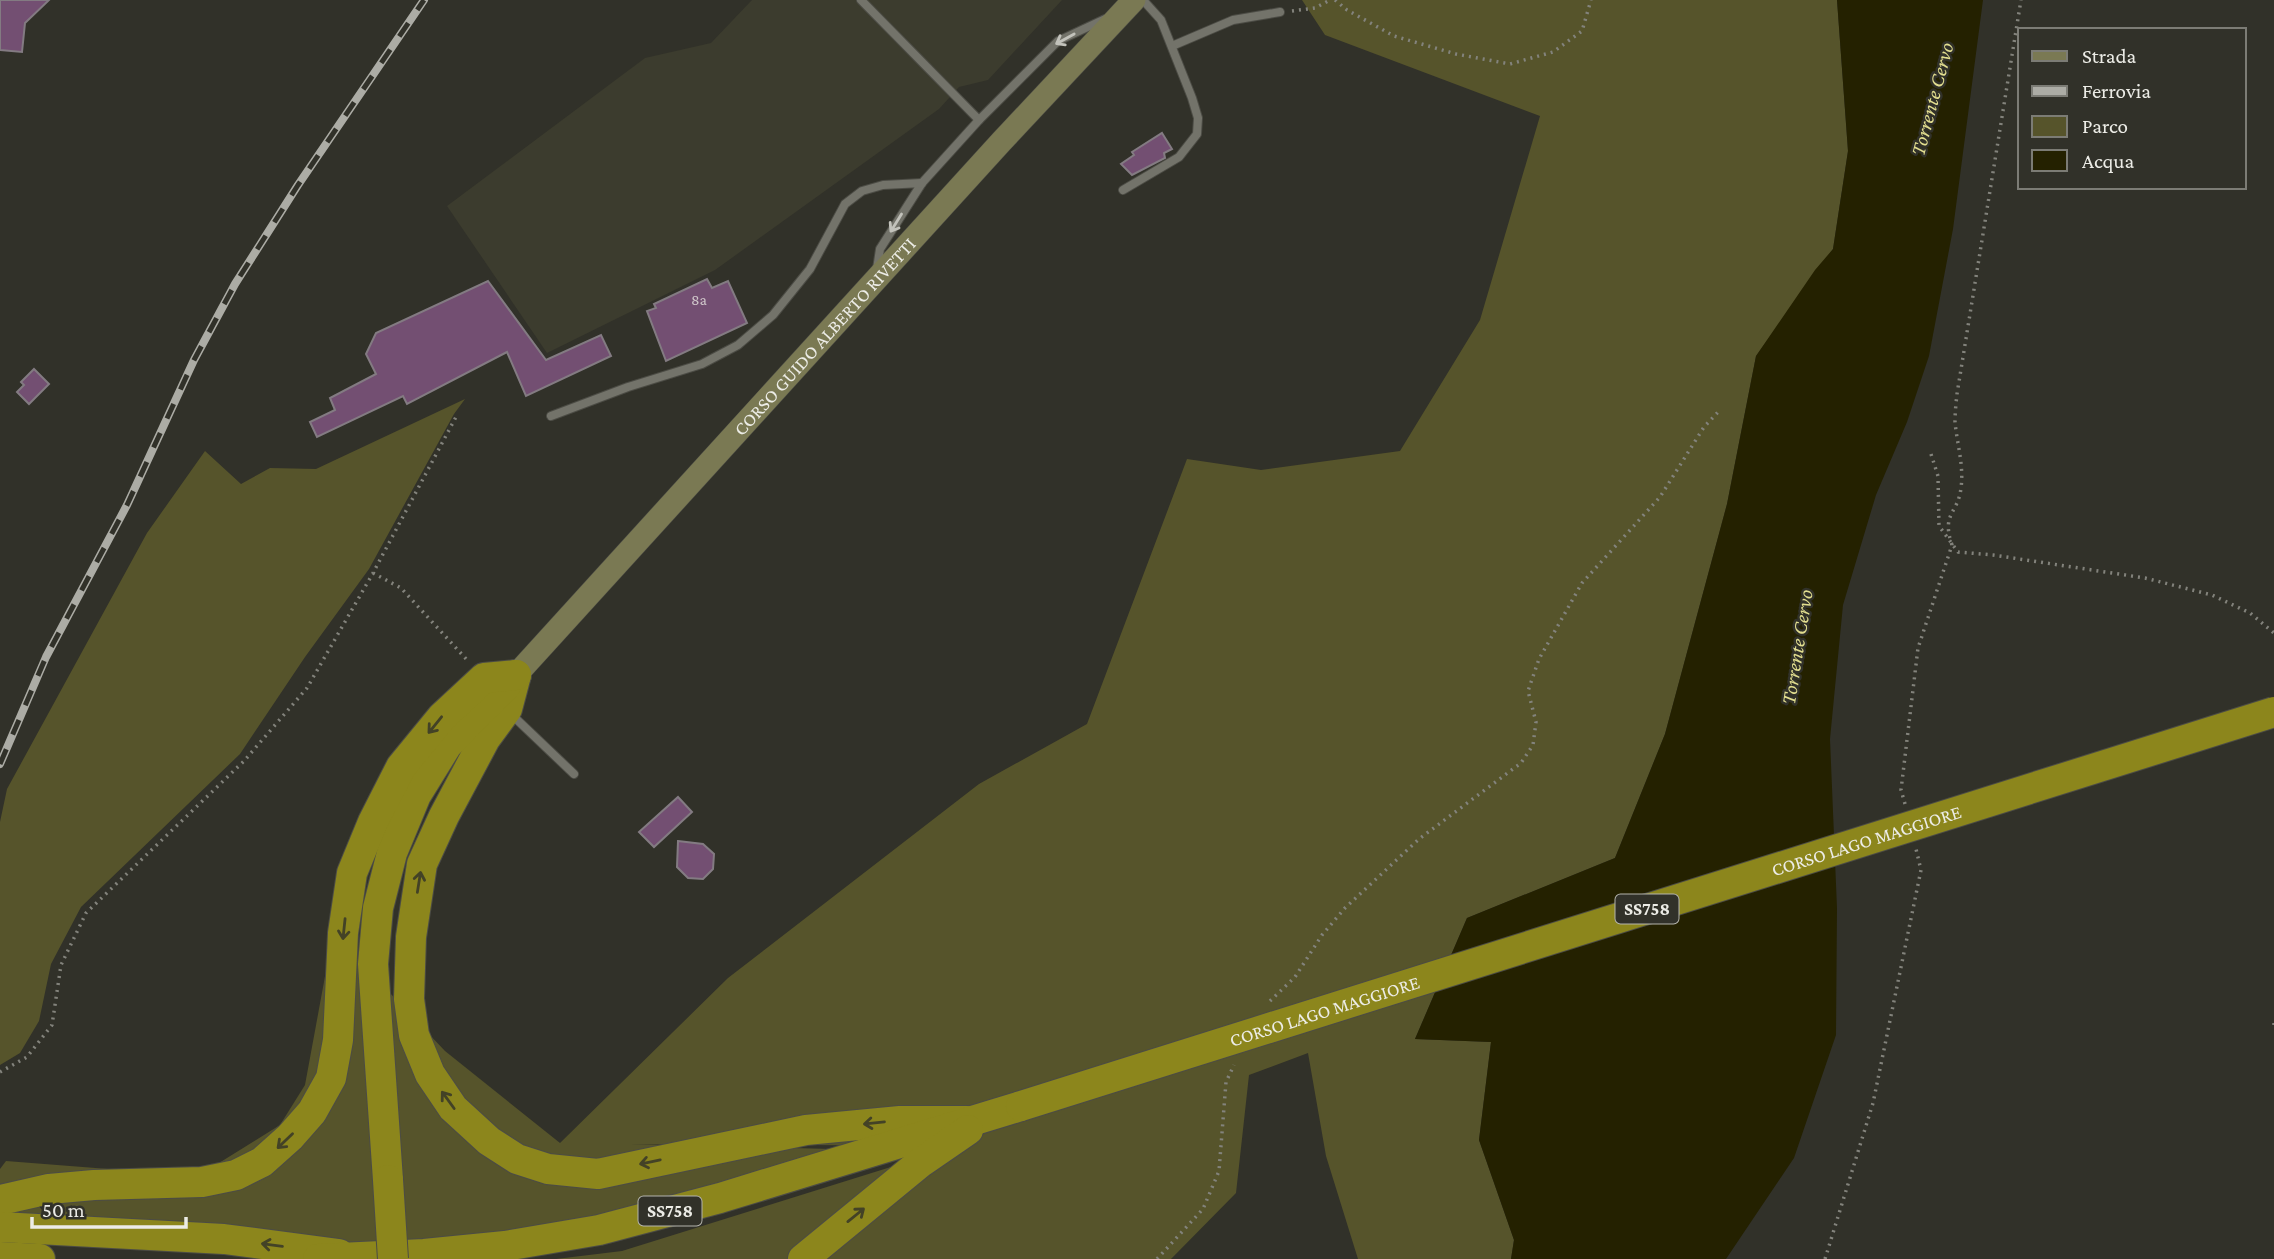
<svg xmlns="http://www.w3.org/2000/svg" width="2274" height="1259" font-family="'Crimson Pro',serif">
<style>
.built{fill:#3c3c2e}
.green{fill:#56542b}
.water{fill:#242100}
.building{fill:#734f72;stroke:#837b82;stroke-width:2}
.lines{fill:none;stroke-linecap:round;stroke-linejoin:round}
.lane-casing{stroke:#4c4c45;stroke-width:10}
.secondary-casing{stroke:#4c4c45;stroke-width:24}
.highway-casing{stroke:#4c4c45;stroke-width:32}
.path{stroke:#83837c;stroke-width:3.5;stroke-dasharray:2 5;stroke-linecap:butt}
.lane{stroke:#73736a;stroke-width:8}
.secondary{stroke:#7a7953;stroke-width:23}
.highway{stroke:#8c861c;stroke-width:30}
.rail-casing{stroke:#acaca5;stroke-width:8}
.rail{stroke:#313129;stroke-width:5;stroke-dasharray:16;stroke-linecap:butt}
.highway-bridge-casing{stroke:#4c4c45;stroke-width:32;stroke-linecap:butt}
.highway-bridge{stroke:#8c861c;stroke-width:30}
.oneway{stroke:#c2c2bb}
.oneway2{stroke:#434226}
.labels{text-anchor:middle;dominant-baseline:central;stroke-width:5;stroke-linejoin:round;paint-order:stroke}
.number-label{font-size:16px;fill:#cec5c9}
.shield{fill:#313129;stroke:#b4b4ad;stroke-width:2}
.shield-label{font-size:18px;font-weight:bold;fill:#ecece6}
.street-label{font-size:19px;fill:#ecece6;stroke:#313129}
.water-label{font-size:21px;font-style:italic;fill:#e2de8f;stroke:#313129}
</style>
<rect width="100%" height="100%" fill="#313129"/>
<!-- built -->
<polygon class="built" points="752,0 1062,0 988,80 959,87 939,109 715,270 547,353 447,206 645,58 711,43"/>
<!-- green -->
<g class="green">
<polygon points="1302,0 1837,0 1848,151 1833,249 1756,356 1727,504 1665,734 1615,858 1467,918 1415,1039 1491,1042 1479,1140 1514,1240 1511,1259 1358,1259 1326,1156 1308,1053 1249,1075 1236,1193 1171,1259 556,1259 622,1251 958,1146 630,1144 873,1150 599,1230 424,1254 0,1227 0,1169 6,1161 198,1176 280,1125 305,1085 333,933 445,1051 560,1143 728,978 979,784 1087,724 1187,459 1261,470 1400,451 1480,320 1540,116 1325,35"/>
<polygon points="465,399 454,414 369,569 305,657 240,754 81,907 51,964 39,1021 20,1053 0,1065 0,822 7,789 147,533 205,451 241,484 270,468 316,469"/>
</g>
<!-- water -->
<polygon class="water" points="1837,0 1983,0 1953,229 1929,356 1907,422 1876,495 1843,605 1830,739 1837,908 1836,1035 1794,1158 1726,1259 1511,1259 1514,1240 1479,1140 1491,1042 1415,1039 1467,918 1615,858 1665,734 1727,504 1756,356 1815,270 1833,249 1848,151"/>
<!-- building -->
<g class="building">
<polygon points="0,0 49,0 25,23 22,52 0,50"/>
<polygon points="1162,133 1172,149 1164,153 1165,158 1132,175 1121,164 1134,155 1132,152"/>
<polygon points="707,279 712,288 728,281 747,323 666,361 647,311 656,308 654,304"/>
<polygon points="488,281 546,360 601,335 611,356 526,396 507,352 407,404 403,396 317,437 310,422 335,410 330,398 376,374 366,354 376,333"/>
<polygon points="34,369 49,384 29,404 17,392 24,385 21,382"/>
<polygon points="678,797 692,812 654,847 639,832"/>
<polygon points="678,841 703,844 714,854 713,869 703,879 688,878 677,867"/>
</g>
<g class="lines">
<!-- lane casing -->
<g class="lane-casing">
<g id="lane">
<polyline points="861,0 979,120"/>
<polyline points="1172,46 1233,20 1280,12"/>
<polyline points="1123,190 1179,157 1197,134 1198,118 1192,98 1161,20 1143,0"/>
<polyline points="877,269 880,249 922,183 979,120 1058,41 1105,19"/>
<polyline points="551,416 628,387 702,364 738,345 773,315 810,269 845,204 862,191 883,185 922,183"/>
<polyline points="511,714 574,774"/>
</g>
</g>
<!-- secondary casing -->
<g class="secondary-casing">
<g id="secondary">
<path id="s1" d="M516,675l485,-533 133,-142"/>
</g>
</g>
<!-- highway casing -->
<g class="highway-casing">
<g id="highway">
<polyline points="516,675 507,709 485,739 444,816 422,864 411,937 409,999 414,1035 430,1074 453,1108 489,1141 517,1159 548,1169 598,1174 806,1130 900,1121 967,1121"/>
<polyline points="388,1180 373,964 378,908 392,853 416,795 447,745 506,685"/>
<polyline points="0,1200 49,1189 94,1185 202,1182 236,1175 262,1162 290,1137 312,1112 331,1078 338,1040 343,933 352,873 373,822 401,767 442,717 484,678 516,675"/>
<polyline points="0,1227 224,1239 339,1254"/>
<polyline points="0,1257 40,1259"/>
<polyline points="318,1259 424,1254 505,1246 599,1230 720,1198 1021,1106"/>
<polyline points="803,1259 920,1163 968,1130"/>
</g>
</g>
<!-- path -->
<g class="path">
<polyline points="1335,0 1347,10 1394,36 1456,54 1510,64 1553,52 1582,31 1591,0"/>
<polyline points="1292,11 1315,8 1330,0"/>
<polyline points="1931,454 1938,476 1939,526 1958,552 1993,555 2145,578 2212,595 2250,613 2274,633"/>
<polyline points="373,573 401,588 468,661"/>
<path d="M1905,804l-4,-14 17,-142 34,-103c-11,-32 6,-31 9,-57 3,-23 -4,-44 -6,-66 0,-9 1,-19 2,-28l64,-394"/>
<polyline points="1270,1001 1295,977 1322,935 1345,908 1419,839 1521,763 1533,745 1536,722 1528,691 1539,659 1582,583 1660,497 1704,427 1720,410"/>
<polyline points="2274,1023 2274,1027"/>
<polyline points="0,1072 27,1057 52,1025 61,965 86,913 244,761 307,688 373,573 457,415"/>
<polyline points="1157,1259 1203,1209 1219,1171 1226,1082 1234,1065"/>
<polyline points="1825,1259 1873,1103 1921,870 1916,849"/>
</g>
<!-- lane -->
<use href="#lane" class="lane"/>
<!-- secondary -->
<use href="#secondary" class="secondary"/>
<!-- highway -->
<use href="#highway" class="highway"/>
<!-- rail casing -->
<g class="rail-casing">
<polyline id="rail" points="0,764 46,657 127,505 194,360 235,284 298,185 424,0"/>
</g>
<!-- rail -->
<use href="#rail" class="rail"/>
<!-- highway-bridge casing -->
<g class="highway-bridge-casing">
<g id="highway-bridge">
<path id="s2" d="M1021,1106l1253,-394"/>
<polyline points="388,1180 393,1259"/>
</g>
</g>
<!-- highway-bridge -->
<use href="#highway-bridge" class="highway-bridge"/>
</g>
<!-- one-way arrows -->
<defs><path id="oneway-shaft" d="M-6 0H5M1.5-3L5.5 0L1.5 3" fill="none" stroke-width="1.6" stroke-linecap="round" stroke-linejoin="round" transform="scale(1.75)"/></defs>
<g class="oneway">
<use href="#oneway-shaft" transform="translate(1065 39) rotate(151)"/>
<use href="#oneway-shaft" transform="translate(896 223) rotate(122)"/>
</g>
<g class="oneway2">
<use href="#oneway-shaft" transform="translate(435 725) rotate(129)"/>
<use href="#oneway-shaft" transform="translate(419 882) rotate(-81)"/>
<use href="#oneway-shaft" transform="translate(344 929) rotate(96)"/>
<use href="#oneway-shaft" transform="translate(448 1100) rotate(-126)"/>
<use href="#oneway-shaft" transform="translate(874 1123) rotate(174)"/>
<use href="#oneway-shaft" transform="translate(285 1141) rotate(136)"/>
<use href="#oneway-shaft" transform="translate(650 1162) rotate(168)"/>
<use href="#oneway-shaft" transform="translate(856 1215) rotate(-39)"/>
<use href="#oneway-shaft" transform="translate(272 1245) rotate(-173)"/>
</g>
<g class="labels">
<!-- number labels -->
<g class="number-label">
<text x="699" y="299">8a</text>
</g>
<!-- shield labels -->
<g class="shield">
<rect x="1615.5" y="894.5" width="63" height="29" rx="5"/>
<rect x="638.5" y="1196.5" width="63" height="29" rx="5"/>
</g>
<g class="shield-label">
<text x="1647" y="909">SS758</text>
<text x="670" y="1211">SS758</text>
</g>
<!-- street labels -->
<g class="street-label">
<text stroke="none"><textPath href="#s1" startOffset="458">CORSO GUIDO ALBERTO RIVETTI</textPath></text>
<text stroke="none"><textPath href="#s2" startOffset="886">CORSO LAGO MAGGIORE</textPath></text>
<text stroke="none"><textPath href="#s2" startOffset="318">CORSO LAGO MAGGIORE</textPath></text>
</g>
<!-- water labels -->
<g class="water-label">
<text transform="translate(1932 99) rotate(-75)">Torrente Cervo</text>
<text transform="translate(1797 647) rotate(-81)">Torrente Cervo</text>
</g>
</g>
<!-- legend -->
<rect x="2018" y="28" width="228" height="161" fill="#313129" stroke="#7c7c75" stroke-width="2"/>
<rect x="2032" y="51" width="35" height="10" fill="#7a7953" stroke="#7c7c75" stroke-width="2"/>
<text x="2082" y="63" font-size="21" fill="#ecece6">Strada</text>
<rect x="2032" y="86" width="35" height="10" fill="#acaca5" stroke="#7c7c75" stroke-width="2"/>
<text x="2082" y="98" font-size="21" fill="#ecece6">Ferrovia</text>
<rect x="2032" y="116" width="35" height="21" fill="#56542b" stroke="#7c7c75" stroke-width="2"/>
<text x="2082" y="133" font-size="21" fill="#ecece6">Parco</text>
<rect x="2032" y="150" width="35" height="21" fill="#242100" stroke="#7c7c75" stroke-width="2"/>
<text x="2082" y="168" font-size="21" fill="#ecece6">Acqua</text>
<!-- scale -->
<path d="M32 1217v10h154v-10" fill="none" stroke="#ecece6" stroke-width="3.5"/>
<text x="42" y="1217" font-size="21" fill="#ecece6" stroke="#313129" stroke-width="5" paint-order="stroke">50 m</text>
</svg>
